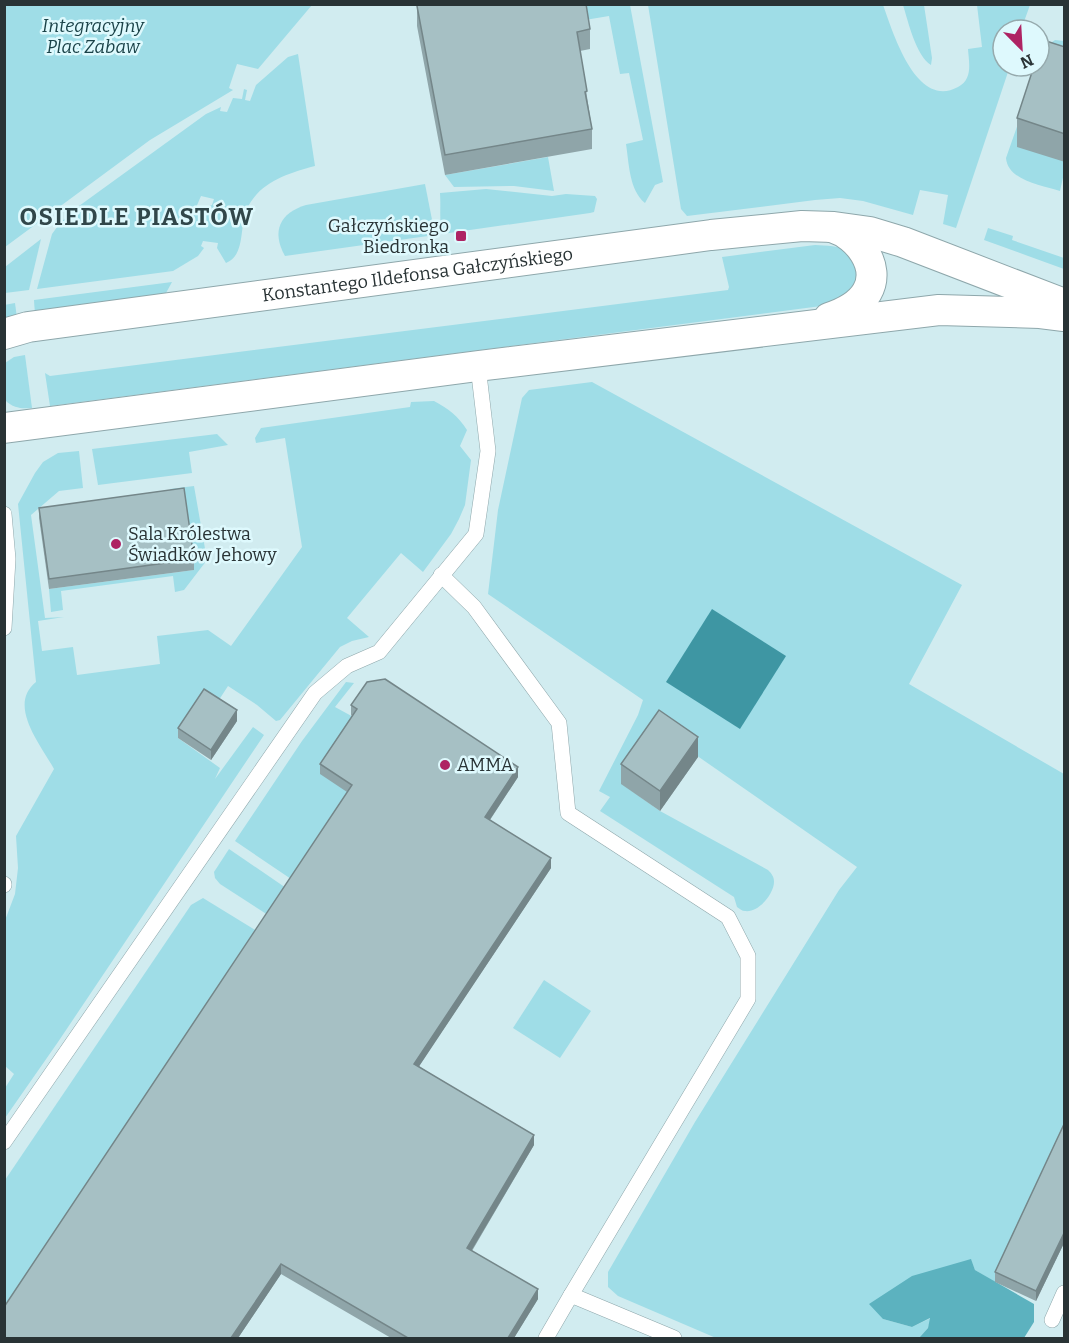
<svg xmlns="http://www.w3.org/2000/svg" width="1069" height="1343" font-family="Bitter,serif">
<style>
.green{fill:#9fdde7;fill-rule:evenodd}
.forest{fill:#5cb2bf}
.water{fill:#3e96a3}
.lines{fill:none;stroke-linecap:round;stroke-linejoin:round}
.lane-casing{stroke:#8ea7ab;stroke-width:16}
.street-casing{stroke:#8ea7ab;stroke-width:32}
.lane{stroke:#fff;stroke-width:15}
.street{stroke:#fff;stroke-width:30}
.wall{fill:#8fa5a9}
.shaded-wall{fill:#748689}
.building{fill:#a6c0c4;stroke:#748689;stroke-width:1.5}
.poi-dot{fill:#ae2363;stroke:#def9fd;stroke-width:2}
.labels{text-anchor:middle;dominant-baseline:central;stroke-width:5;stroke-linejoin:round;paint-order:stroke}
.park-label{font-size:18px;font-style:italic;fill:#1a4248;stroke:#def9fd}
.poi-label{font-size:18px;fill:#293335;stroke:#def9fd;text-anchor:start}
.street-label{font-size:18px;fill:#293335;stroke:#def9fd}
.district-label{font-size:24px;font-weight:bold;letter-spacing:1.5px;fill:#31474a;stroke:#def9fd}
</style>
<rect width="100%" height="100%" fill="#d1ecf0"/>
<!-- green -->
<g class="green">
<polygon points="4,5 5,4 312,5 258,69 237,64 229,88 233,90 150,140 5,247"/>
<path d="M582,5h48l33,177 -8,3 -10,18c-16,-13 -16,-40 -19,-59l17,-4 -14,-67 -9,1 -11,-58 -24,4z"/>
<path d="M648,5h235c10,27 33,105 75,82 15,-8 11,-24 10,-38l14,-2 -5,-42h53l-9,25h-18v36h7l-54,162 -13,-4 5,-29 -28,-5 -7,25 -50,-14 -23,-3 -25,2 -128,16 -6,-7z"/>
<path d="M903,5h21l8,53 -1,7c-15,-9 -23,-44 -28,-60z"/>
<path d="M1055,40l9,1v132l-4,18c-18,-6 -52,-10 -54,-33l39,-111z"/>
<path d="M298,54l17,112c-26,7 -56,16 -68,43 -8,17 -1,46 -21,54l-9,-15 1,-5 -15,-2 -2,5 3,2 -6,8 -25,15 -136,18 15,-55 8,-11 19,-17 127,-92 15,-7 -1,4 7,1 6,-14 9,1 2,-10 3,1 -2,10 5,1 6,-16 32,-28zM201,196l13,3 -2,6 -8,3 -3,4 -6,-2z"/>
<polygon points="548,157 554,191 514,186 454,187 445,175"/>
<path d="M425,184l10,51 -150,21c-14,-25 -5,-43 21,-51z"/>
<path d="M486,189l66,7 14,-2 29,2 2,3 -3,13 -4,1 -148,21c-3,-17 -1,-25 -2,-41z"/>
<polygon points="988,228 1013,236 1012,240 1064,258 1064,269 984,240"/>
<polygon points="41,239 29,290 5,293 5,267"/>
<path d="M815,245c11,1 25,0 34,7 11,8 9,30 1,40 -4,6 -14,10 -21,13l-779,101 -5,-33 5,3 678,-86 1,-3 -7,-30z"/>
<polygon points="172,282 166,293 35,315 34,300"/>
<polygon points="15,303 17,318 5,322 4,305"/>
<path d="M25,355l7,53c-11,1 -19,0 -27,-8v-37l9,-6z"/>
<path d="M592,382l370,203 -53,99 155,90v359l-69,149 -20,-12 -4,-10 -88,59 29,8 19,-9 -3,10 -9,10h-203l-98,-42 -10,-9v-15l87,-150 144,-232 18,-23 -197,-137 -38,54 38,27 108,59c4,4 6,7 6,12 0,12 -16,31 -29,29 -3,0 -5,-2 -8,-4l-3,-10 -134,-86 10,-14 -11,-6 39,-76 5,-15 -155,-106 10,-84 24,-112 7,-8z"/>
<path d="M434,401c15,8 24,15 33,29l-7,16 11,14 -6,45 -6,14 -8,15 -28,38 -22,-19 -54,65 22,19 -17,4 -12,6 -60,73 -4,1 -19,-16 -29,-19 -13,20 -37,32 42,30 -5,11 38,-52 11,8 -206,307 -53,76v-30l9,-14 -9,-8 -1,-143 11,-29 3,-26 -2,-32 38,-67c-13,-24 -47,-64 -18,-87l-18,-178 17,-31 8,-11 15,-9 21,-2 4,37 -24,3 -28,24 14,103 19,-1 -26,4 4,30 31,-4 4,28 83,-11 -3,-28 51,-6 23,16 71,-99 -17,-109 -29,5 -1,-5 6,-10 149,-21 1,-5z"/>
<polygon points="217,434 228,445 189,452 192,473 98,485 92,449"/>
<polygon points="194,486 207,560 184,590 175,592 173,576 61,591 63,610 51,612 49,589 194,570 170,489"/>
<polygon points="346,682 354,683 335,707 357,719 352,795 294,881 235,841 302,741"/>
<polygon points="229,849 289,890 271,917 220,884 215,878 214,872"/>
<polygon points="203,898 260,933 5,1318 5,1180 191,905"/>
<polygon points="544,980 591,1011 560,1058 513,1028"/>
</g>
<!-- forest -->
<polygon class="forest" points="971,1259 975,1270 1034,1304 1034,1322 1024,1338 919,1338 928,1328 930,1318 912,1327 883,1319 869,1304 912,1276"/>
<!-- water -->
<polygon class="water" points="712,609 786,656 740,729 666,682"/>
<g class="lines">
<!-- lane casing -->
<g class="lane-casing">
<g id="lane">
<polyline points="4,514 8,559 4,628"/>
<polyline points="441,575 474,607 559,723 568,813 728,917 748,956 748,999 571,1295"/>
<polyline points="4,884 4,885"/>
<polyline points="4,1142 315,693 347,666 379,652 476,534 488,451 478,366"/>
<polyline points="1052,1320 1064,1293"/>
<polyline points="546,1338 571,1295 674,1338"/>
</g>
</g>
<!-- street casing -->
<g class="street-casing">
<g id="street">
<path d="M829,318c15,-5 30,-12 38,-26 15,-26 -10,-57 -33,-64"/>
<path id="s1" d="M4,334l24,-7 683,-92 91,-9 32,1 36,5 33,10 161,62"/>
<polyline points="4,428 478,366 939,310 1040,313 1064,316"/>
</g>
</g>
<!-- lane -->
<use href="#lane" class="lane"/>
<!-- street -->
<use href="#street" class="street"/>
</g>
<!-- wall -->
<g class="wall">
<polygon points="417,6 590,29 590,49 580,51 592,129 592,149 445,175 417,26"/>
<polygon points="1065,47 1065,162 1017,147 1017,118"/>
<polygon points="39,508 194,559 194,570 49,589 39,518"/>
<polygon points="351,705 518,777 490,820 551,868 419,1066 534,1145 472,1251 538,1299 514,1338 391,1338 281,1274 238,1338 347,792 320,774 320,764 352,716 351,715"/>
<polygon points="237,721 211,760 178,738 178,728"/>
<polygon points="698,757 660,811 621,784 621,764"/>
<polygon points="1065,1122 1065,1241 1036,1301 995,1282 995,1272"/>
</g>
<!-- shaded-wall -->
<g class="shaded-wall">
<polygon points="237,710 237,721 211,760 211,750"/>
<polygon points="698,737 698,757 660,811 660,791"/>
<polygon points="518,767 518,777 485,827 485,817"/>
<polygon points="551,858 551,868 414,1074 414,1064"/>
<polygon points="534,1135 534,1145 467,1258 467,1248"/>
<polygon points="1065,1231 1065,1241 1036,1301 1036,1291"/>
<polygon points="281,1264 281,1274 238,1338 231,1338"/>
<polygon points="538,1289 538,1299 514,1338 508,1338"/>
</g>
<!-- building -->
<g class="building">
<polygon points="418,4 586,4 590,29 577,32 587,91 585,92 592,129 445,155 417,6"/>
<polygon points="1043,40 1065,47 1065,134 1017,118 1034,66 1039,66 1039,52"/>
<polygon points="184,488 194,559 49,579 39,508"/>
<polygon points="385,679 518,767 485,817 551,858 414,1064 534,1135 467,1248 538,1289 508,1338 408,1338 281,1264 231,1338 4,1338 4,1307 352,785 320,764 357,709 351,705 367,682"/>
<polygon points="204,689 237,710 211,750 178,728"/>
<polygon points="659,710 698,737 660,791 621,764"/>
<polygon points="1065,1122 1065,1231 1036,1291 995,1272"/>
</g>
<!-- markers -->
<g class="poi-dot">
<rect x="455" y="230" width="12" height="12" rx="3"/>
<circle cx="116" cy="544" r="6"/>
<circle cx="445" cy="765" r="6"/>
</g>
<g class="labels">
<!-- park labels -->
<g class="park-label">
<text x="93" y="26">Integracyjny<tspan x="93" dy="21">Plac Zabaw</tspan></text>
</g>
<!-- poi labels -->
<g class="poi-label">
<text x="449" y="226" text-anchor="end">Gałczyńskiego<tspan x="449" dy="21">Biedronka</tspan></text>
<text x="128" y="534">Sala Królestwa<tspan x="128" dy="21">Świadków Jehowy</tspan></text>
<text x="457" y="765">AMMA</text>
</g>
<!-- street labels -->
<g class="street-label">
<text stroke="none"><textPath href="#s1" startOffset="418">Konstantego Ildefonsa Gałczyńskiego</textPath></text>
</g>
<!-- district labels -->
<g class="district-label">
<text x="137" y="217">OSIEDLE PIASTÓW</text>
</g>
</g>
<!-- border -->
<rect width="1069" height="1343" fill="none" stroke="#293335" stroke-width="12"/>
<!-- north arrow -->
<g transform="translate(1021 48) rotate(156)"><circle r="28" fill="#def9fd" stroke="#96aaad" stroke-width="1.5"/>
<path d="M0-4.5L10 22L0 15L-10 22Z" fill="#ae2363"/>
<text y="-9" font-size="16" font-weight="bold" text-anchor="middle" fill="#293335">N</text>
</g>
</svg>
